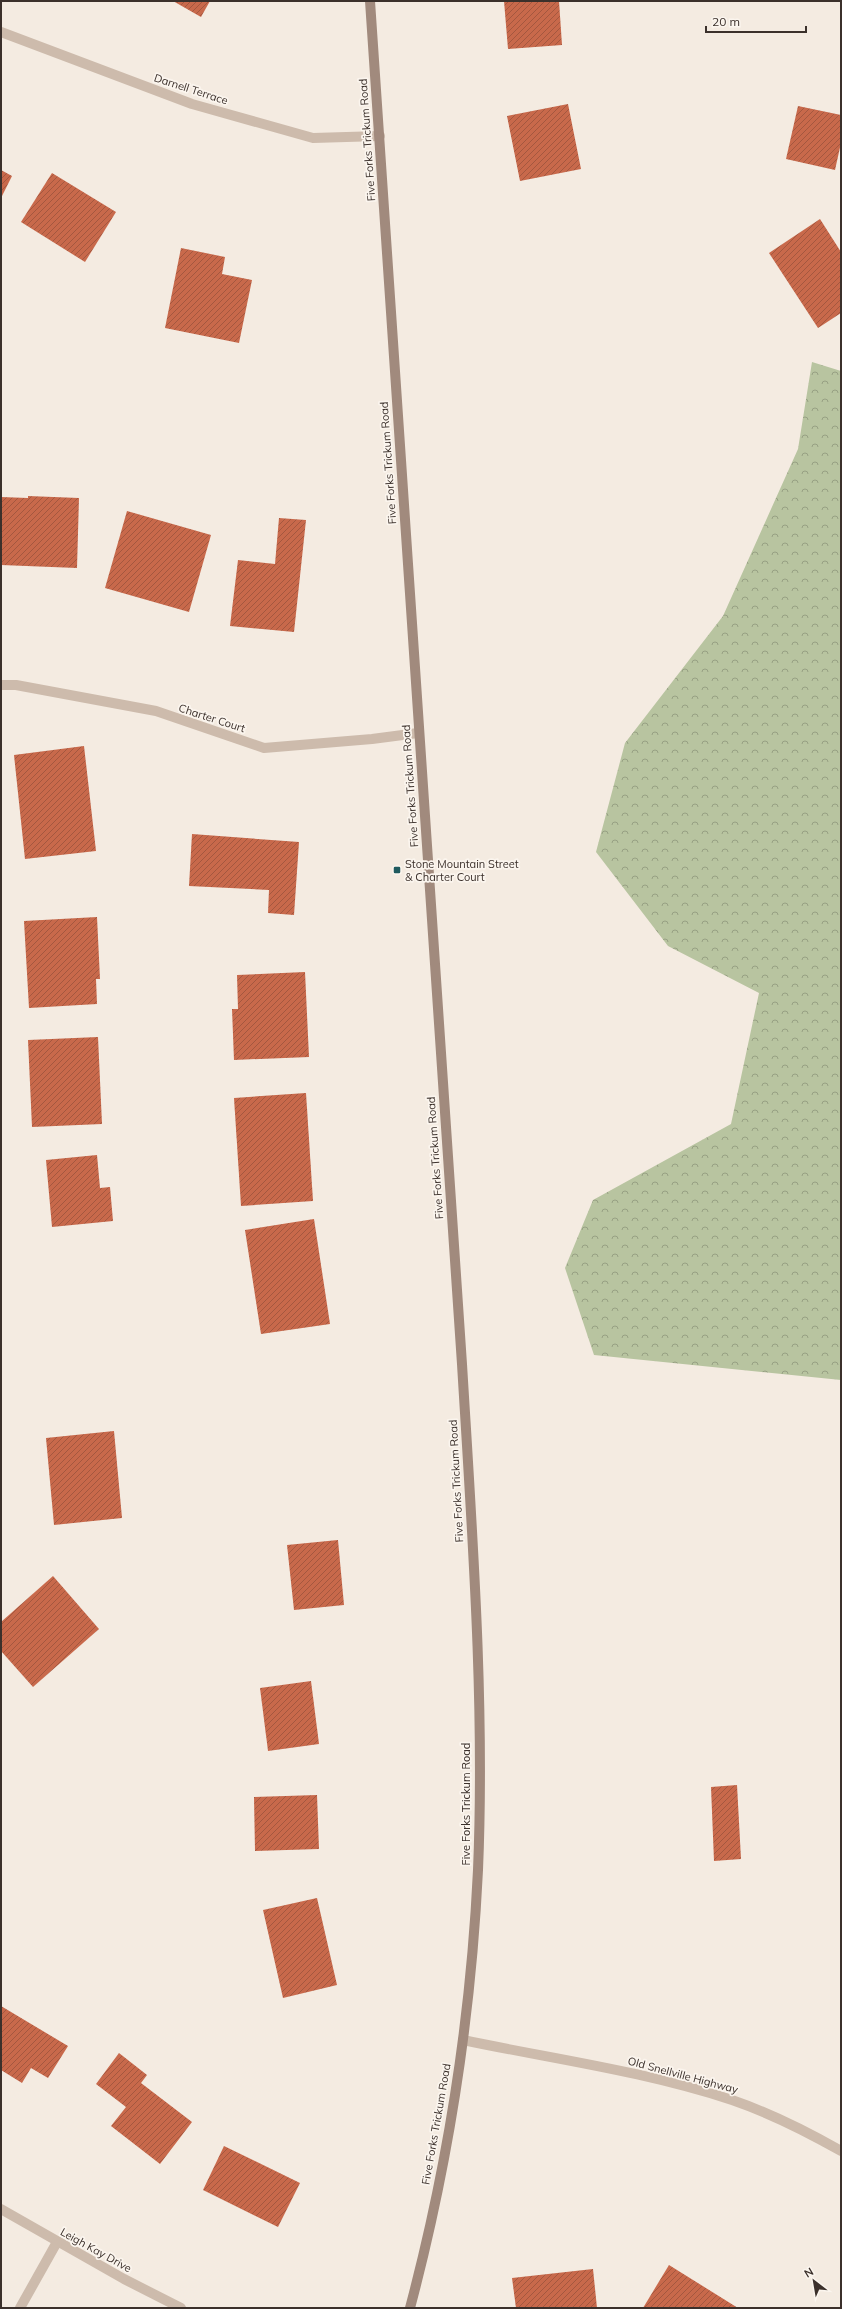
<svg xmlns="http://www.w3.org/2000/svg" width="842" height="2309" font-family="Mulish,sans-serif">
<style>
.forest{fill:url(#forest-crowns)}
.building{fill:url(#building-hatch)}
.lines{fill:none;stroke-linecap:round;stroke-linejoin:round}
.minor{stroke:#cdbbac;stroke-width:10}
.tertiary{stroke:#cdbbac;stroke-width:10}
.secondary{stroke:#a18a7d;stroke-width:10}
.poi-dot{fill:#1f5a5e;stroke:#fbf5ee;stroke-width:1.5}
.labels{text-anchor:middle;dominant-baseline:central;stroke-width:3.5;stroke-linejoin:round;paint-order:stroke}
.street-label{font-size:11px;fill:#3b302b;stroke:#fbf5ee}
.poi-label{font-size:11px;fill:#3b302b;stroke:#fbf5ee;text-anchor:start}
</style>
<defs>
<pattern id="forest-crowns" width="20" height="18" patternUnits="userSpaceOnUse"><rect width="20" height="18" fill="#b8c4a0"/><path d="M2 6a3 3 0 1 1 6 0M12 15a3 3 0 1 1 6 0" fill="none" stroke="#97a083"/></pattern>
<pattern id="building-hatch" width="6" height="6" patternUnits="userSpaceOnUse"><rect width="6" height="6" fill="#c8694b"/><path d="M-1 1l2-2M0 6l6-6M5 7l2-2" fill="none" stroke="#a4573f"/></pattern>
</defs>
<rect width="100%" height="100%" fill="#f4ebe1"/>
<!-- forest -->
<polygon class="forest" points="812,362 841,371 841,1380 594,1355 565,1268 593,1200 731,1124 759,993 668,946 596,852 625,743 723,616 798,449"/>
<!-- building -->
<g class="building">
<polygon points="173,1 210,1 201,17"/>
<polygon points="504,1 559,1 562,45 508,49"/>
<polygon points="568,104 581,169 520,181 507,116"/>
<polygon points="798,106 841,115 841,143 835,170 786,159"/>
<polygon points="1,170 12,176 1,198"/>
<polygon points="52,173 116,212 85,262 21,222"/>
<polygon points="820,219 841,252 841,313 818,328 769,253"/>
<polygon points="181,248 225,257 222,274 252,280 239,343 165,328"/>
<polygon points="28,496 79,498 77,568 1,565 1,497 28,498"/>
<polygon points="127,511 211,535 189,612 105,588"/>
<polygon points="279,518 306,520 294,632 230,626 238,560 275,564"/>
<polygon points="84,746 96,851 25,859 14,755"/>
<polygon points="192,834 299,842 294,915 268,913 269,890 189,886"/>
<polygon points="97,917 100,979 96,979 97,1004 29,1008 24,921"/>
<polygon points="305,972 309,1057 234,1060 232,1009 238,1009 237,975"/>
<polygon points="98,1037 102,1124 32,1127 28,1040"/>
<polygon points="306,1093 313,1201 241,1206 234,1098"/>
<polygon points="97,1155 100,1188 110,1187 113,1221 52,1227 46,1160"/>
<polygon points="314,1219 330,1324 261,1334 245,1230"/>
<polygon points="114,1431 122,1518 54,1525 46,1438"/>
<polygon points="338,1540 344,1605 294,1610 287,1545"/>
<polygon points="53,1576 99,1629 33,1687 1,1651 1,1622"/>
<polygon points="311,1681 319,1744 268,1751 260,1688"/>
<polygon points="737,1785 741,1859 714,1861 711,1787"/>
<polygon points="317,1795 319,1849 255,1851 254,1797"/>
<polygon points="317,1898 337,1985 283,1998 263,1910"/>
<polygon points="1,2006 68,2046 48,2078 31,2068 22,2083 1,2070"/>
<polygon points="119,2053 147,2075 141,2083 192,2122 160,2164 111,2126 126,2107 96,2084"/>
<polygon points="224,2146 300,2183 278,2227 203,2190"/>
<polygon points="669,2265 738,2308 643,2308"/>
<polygon points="593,2269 597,2308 516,2308 512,2278"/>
</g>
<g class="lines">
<!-- minor -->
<g class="minor">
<polyline points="1,32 192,104 313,138 380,136"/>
<polyline points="1,685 16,685 156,711 264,748 372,739 418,733"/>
<polyline points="1,2209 124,2279 181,2308"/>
<polyline points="20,2308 57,2242"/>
</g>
<!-- tertiary -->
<path class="tertiary" d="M463,2040c90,19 181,31 269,60 38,13 74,31 109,51"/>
<!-- secondary -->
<path class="secondary" d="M370,1l92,1363c10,166 23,339 16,506 -7,147 -30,295 -68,438"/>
</g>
<!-- markers -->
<rect class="poi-dot" x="393" y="866" width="8" height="8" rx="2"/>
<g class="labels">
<!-- street labels -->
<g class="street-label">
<text transform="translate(191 89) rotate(18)">Darnell Terrace</text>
<text transform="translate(367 140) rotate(-94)">Five Forks Trickum Road</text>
<text transform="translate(388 463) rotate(-94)">Five Forks Trickum Road</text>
<text transform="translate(212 718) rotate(18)">Charter Court</text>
<text transform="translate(410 786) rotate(-94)">Five Forks Trickum Road</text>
<text transform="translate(435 1158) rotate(-94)">Five Forks Trickum Road</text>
<text transform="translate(456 1481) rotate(-93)">Five Forks Trickum Road</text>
<text transform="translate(466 1804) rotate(-90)">Five Forks Trickum Road</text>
<text transform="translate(683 2075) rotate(15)">Old Snellville Highway</text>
<text transform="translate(436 2124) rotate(-80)">Five Forks Trickum Road</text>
<text transform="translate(96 2250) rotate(29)">Leigh Kay Drive</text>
</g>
<!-- poi labels -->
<g class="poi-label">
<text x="405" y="864">Stone Mountain Street<tspan x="405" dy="13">&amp; Charter Court</tspan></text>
</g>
</g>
<!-- border -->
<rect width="842" height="2309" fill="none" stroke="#3b302b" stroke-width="4"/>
<!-- north arrow -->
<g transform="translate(814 2281) rotate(329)" stroke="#fbf5ee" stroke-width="3" paint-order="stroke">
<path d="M0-3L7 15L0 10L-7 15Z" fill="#3b302b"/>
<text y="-6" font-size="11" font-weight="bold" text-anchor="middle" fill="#3b302b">N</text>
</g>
<!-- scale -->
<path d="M706 26v6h100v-6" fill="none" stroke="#3b302b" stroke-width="2"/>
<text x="712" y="26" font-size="12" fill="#3b302b" stroke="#fbf5ee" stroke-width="3" paint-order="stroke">20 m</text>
</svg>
